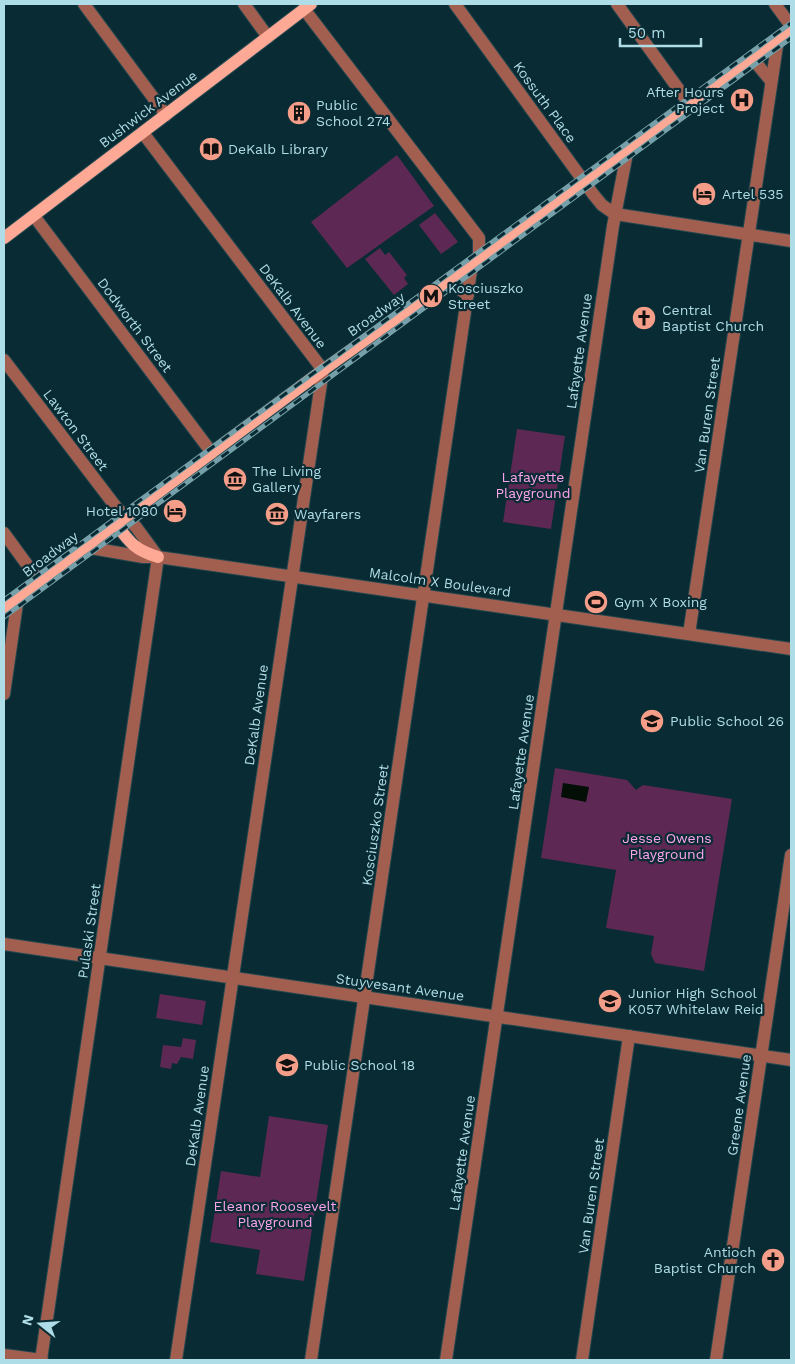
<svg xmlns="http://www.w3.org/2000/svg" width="795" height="1364" font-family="'Work Sans',sans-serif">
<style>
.green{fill:#5d2954}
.water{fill:#030f06}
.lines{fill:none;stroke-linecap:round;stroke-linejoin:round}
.minor-casing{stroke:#234750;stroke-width:14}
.major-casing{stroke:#234750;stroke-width:14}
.minor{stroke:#a25f4f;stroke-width:12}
.major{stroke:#fda995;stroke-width:12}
.rail-casing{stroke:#759fa9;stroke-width:5}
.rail{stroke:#092b33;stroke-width:3;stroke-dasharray:9;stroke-linecap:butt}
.labels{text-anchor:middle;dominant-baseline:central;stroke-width:4.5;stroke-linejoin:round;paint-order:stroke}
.poi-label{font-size:14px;fill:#aedce7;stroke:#092b33;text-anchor:start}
.street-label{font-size:14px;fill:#aedce7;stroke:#092b33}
.park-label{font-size:14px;fill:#fea4ec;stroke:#092b33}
</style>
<rect width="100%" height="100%" fill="#092b33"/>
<!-- green -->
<g class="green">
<polygon points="397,155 434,206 347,268 311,222"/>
<polygon points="435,213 458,242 441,254 419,225"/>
<polygon points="380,248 385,255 389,252 407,275 404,278 408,284 394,295 365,259"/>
<polygon points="517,429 565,436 551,529 503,522"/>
<polygon points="555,768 627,780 636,790 643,785 732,799 704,971 655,963 651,954 654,936 606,928 616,870 541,858"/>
<polygon points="160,994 206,1001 202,1025 156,1018"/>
<polygon points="183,1038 196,1040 193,1059 181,1057 177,1064 172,1063 171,1069 160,1067 163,1045 181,1047"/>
<polygon points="269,1116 328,1125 304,1281 256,1274 260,1250 210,1242 221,1171 260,1177"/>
</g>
<!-- water -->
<polygon class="water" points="563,783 589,787 586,802 561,797"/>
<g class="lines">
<!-- minor casing -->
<g class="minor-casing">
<g id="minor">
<polyline points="84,4 166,115"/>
<polyline points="244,4 268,37"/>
<polyline points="455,4 593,194 602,205 615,214 791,241"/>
<polyline points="617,4 690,105"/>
<polyline points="775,4 791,26"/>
<polyline points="304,9 479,238 479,259"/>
<polyline points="752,58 771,81"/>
<polyline points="143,133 323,370 176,1360"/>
<polyline points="34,216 212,453"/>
<polyline points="448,281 468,295"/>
<polyline points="4,360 116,507 136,527 158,557 41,1360"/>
<polyline points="4,533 39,581"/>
<polyline points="85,547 143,557 158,557 791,649"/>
<polyline points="689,634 778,39"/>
<polyline points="4,694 18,597"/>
<polyline points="4,944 791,1060"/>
<polyline points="4,1355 42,1360"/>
<polyline points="311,1360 472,264"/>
<polyline points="446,1360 613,226 628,148"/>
<polyline points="582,1360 629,1036"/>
<polyline points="716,1360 791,855"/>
</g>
</g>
<!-- major casing -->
<g class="major-casing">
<g id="major">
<polyline points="4,238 311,4"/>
<path d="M116,524c14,19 19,26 42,33"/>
<polyline points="4,607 323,370 496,247 791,29"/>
</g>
</g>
<!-- minor -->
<use href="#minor" class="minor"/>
<!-- major -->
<use href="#major" class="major"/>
<!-- rail casing -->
<g class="rail-casing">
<g id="rail">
<polyline points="4,600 791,23"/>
<polyline points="4,617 791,38"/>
</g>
</g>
<!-- rail -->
<use href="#rail" class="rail"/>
</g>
<!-- icons -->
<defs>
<g id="hospital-disc" transform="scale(1.25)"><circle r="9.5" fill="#f49e89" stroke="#092b33"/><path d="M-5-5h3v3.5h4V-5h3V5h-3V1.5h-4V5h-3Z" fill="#111"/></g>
<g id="building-disc" transform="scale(1.25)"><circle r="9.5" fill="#f49e89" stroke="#092b33"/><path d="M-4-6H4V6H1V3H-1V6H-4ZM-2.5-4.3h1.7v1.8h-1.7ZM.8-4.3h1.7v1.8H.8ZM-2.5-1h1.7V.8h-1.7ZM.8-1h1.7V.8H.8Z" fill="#111"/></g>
<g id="library-disc" transform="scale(1.25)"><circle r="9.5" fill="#f49e89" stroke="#092b33"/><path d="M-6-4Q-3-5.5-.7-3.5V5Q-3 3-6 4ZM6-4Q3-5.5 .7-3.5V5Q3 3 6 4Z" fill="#111"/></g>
<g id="hotel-disc" transform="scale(1.25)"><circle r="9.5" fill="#f49e89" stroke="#092b33"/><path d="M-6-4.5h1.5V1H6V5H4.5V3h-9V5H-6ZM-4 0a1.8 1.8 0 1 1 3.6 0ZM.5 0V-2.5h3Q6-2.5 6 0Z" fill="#111"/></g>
<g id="metro-disc" transform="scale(1.25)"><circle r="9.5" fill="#f49e89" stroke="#092b33"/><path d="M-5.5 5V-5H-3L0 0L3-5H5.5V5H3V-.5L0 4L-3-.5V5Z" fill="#111"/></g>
<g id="church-disc" transform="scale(1.25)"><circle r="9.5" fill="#f49e89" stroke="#092b33"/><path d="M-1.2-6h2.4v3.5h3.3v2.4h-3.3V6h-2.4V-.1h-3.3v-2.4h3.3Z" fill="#111"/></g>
<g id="museum-disc" transform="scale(1.25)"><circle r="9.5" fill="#f49e89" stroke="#092b33"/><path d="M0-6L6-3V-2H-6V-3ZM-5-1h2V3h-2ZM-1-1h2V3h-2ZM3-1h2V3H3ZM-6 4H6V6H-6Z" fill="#111"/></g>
<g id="stadium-disc" transform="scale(1.25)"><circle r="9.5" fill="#f49e89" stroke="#092b33"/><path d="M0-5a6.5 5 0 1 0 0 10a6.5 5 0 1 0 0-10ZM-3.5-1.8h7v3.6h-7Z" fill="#111"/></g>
<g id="school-disc" transform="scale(1.25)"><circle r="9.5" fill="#f49e89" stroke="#092b33"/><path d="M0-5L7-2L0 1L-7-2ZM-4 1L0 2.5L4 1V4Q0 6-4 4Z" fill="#111"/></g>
</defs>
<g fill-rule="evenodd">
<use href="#hospital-disc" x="742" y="100"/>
<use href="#building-disc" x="299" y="113"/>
<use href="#library-disc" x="211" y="149"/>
<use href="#hotel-disc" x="704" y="194"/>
<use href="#metro-disc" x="431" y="296"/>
<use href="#church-disc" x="644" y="318"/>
<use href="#museum-disc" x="235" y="479"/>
<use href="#hotel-disc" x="175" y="511"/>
<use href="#museum-disc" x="277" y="514"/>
<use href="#stadium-disc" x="596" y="602"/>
<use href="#school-disc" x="652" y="721"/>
<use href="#school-disc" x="610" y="1001"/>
<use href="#school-disc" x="287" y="1065"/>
<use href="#church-disc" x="773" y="1260"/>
</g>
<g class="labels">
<!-- poi labels -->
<g class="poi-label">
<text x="724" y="92" text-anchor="end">After Hours<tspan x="724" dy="16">Project</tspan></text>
<text x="316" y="105">Public<tspan x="316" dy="16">School 274</tspan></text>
<text x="228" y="149">DeKalb Library</text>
<text x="722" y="194">Artel 535</text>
<text x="448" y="288">Kosciuszko<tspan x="448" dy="16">Street</tspan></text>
<text x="662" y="310">Central<tspan x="662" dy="16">Baptist Church</tspan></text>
<text x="252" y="471">The Living<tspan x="252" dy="16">Gallery</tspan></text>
<text x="158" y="511" text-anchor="end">Hotel 1080</text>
<text x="294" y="514">Wayfarers</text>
<text x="614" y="602">Gym X Boxing</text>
<text x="670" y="721">Public School 26</text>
<text x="628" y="993">Junior High School<tspan x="628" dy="16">K057 Whitelaw Reid</tspan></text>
<text x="304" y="1065">Public School 18</text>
<text x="756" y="1252" text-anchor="end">Antioch<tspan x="756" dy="16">Baptist Church</tspan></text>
</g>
<!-- street labels -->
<g class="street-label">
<text transform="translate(545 102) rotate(54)">Kossuth Place</text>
<text transform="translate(148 109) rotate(-37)">Bushwick Avenue</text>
<text transform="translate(293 306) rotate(53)">DeKalb Avenue</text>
<text transform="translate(376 314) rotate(-35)">Broadway</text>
<text transform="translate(135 325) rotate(53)">Dodworth Street</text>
<text transform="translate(579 351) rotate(-82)">Lafayette Avenue</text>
<text transform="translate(707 415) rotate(-82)">Van Buren Street</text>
<text transform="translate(76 430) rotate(53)">Lawton Street</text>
<text transform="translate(50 554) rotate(-37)">Broadway</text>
<text transform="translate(440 582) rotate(8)">Malcolm X Boulevard</text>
<text transform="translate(256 715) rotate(-82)">DeKalb Avenue</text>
<text transform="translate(521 752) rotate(-82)">Lafayette Avenue</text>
<text transform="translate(375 825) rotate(-82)">Kosciuszko Street</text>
<text transform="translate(89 931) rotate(-82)">Pulaski Street</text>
<text transform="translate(400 987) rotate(8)">Stuyvesant Avenue</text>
<text transform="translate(739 1105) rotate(-82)">Greene Avenue</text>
<text transform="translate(197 1116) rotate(-82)">DeKalb Avenue</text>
<text transform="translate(462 1153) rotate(-82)">Lafayette Avenue</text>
<text transform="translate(591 1196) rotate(-82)">Van Buren Street</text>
</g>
<!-- park labels -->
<g class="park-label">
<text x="533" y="477">Lafayette<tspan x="533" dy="16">Playground</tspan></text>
<text x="667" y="838">Jesse Owens<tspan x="667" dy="16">Playground</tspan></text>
<text x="275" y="1206">Eleanor Roosevelt<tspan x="275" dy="16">Playground</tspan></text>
</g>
</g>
<!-- border -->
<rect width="795" height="1364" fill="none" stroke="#aedce7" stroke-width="10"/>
<!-- north arrow -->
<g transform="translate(40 1324) rotate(287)" stroke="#092b33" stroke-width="4" paint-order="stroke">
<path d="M0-4L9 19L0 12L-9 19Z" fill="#aedce7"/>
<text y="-8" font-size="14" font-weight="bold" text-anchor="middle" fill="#aedce7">N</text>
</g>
<!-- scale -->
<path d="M620 38v8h81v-8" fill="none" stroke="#aedce7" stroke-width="2.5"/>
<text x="628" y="38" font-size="15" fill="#aedce7" stroke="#092b33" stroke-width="4" paint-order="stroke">50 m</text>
</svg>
